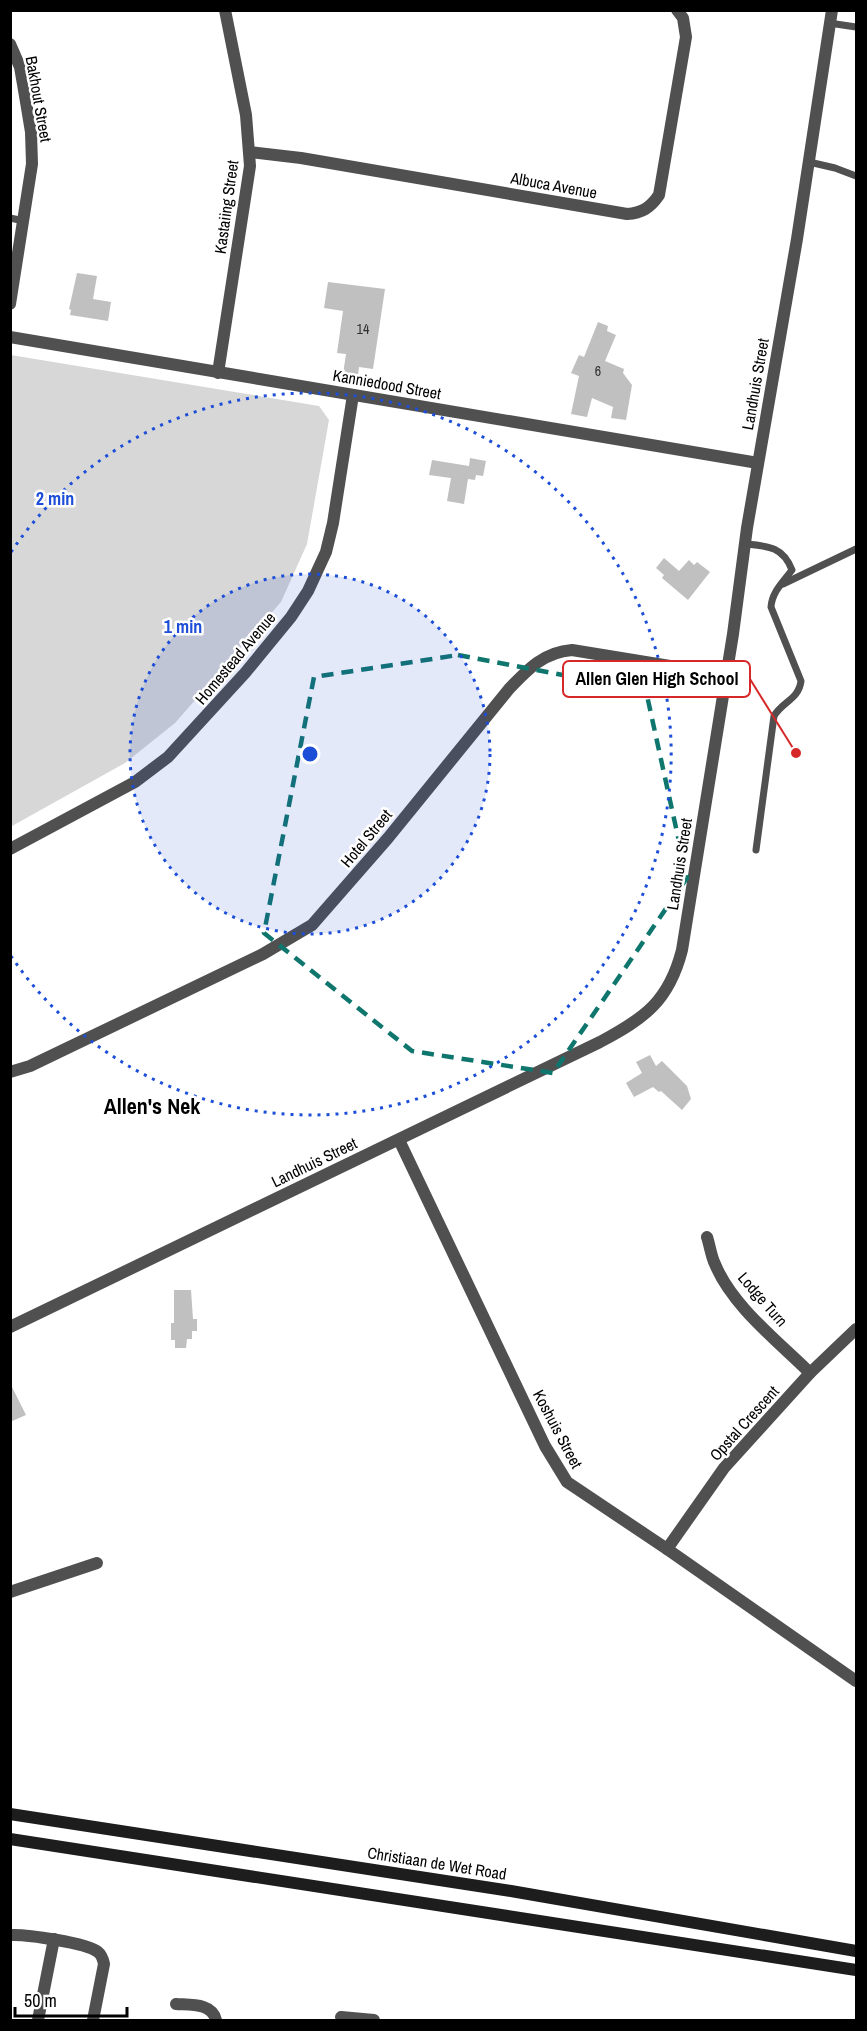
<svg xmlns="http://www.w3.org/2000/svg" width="867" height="2031" font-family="'Archivo Narrow',sans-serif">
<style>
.green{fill:#d7d7d7}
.building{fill:#c0c0c0}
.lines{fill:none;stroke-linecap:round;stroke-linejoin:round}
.service{stroke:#505050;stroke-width:7}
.minor{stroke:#505050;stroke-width:12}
.secondary{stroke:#1d1d1d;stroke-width:12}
.marked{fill:none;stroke:#0f766e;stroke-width:4.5;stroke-dasharray:12 8;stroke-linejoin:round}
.ring{fill:none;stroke:#1d4ed8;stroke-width:3;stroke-dasharray:3 6}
.labels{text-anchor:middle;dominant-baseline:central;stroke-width:5;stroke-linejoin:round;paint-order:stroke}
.number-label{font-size:14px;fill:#303030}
.street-label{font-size:16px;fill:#000;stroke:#fff}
.district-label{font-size:22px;font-weight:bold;fill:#000;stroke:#fff}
.centre{fill:#1d4ed8;stroke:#fff;stroke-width:3}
.ring-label{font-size:18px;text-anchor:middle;font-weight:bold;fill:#1d4ed8;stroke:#fff;stroke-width:5;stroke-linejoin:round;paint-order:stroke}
.leader{fill:none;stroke:#d62828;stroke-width:2}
.callout-dot{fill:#d62828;stroke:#fff;stroke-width:2}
.callout{fill:#fff;stroke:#d62828;stroke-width:2}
.callout-label{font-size:18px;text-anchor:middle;font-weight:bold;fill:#000}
</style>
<rect width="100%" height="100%" fill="#fff"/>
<!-- green -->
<polygon class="green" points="11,355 319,406 329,420 307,544 281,602 175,723 125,763 12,826 10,826"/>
<!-- building -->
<g class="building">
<polygon points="77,273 97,276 93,299 111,302 108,321 70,315 71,310 69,309"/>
<polygon points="328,282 385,289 373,369 359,367 358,376 343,374 346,354 337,353 343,311 324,308"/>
<polygon points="598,322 608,326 607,331 616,335 605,361 624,369 623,373 632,385 626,420 611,418 613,407 592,398 587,417 571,414 579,376 571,373 579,355 584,357"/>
<polygon points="470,458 486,461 483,476 476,475 475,480 468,479 464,504 447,501 451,478 429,475 432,460 469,466"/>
<polygon points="664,558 679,571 689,560 694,565 697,562 710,572 688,600 662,578 664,575 656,568"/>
<polygon points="650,1055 656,1066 662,1061 687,1086 691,1099 682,1110 661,1091 659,1092 653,1087 634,1097 626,1083 642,1073 636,1062"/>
<polygon points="174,1290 191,1290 193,1319 197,1319 197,1331 192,1331 192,1339 187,1339 186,1348 175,1348 175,1340 171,1340 171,1323 174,1323"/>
<polygon points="10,1383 26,1415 10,1422"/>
</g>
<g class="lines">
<!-- service -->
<g class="service">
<polyline points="829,23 856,27"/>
<polyline points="809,162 835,168 856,176"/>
<polyline points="10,218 24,221"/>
<path d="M745,544c22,2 38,2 47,26 -9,12 -20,22 -21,37l30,74c-2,18 -19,21 -27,35l-18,134"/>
<polyline points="783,584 856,549"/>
</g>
<!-- minor -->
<g class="minor">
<polyline points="10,44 20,67 25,96 31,132 32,164 10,304"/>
<path d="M250,152l51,6 326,56c15,-1 23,-6 32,-19l27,-158 -3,-19 -6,-8"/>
<polyline points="10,337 758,463"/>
<polyline points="218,373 250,166 246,115 225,10"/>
<polyline points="10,849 135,782 168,757 245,673 291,617 308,591 326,552 333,523 353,395"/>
<path d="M10,1072l20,-6 233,-112 49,-29 76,-87 121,-149c19,-20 35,-37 63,-39l153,25"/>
<polyline points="399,1140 545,1446 567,1482 667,1549 856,1681"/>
<path d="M707,1237c3,9 4,19 8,27 17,42 64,78 95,109"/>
<path d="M10,1327l590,-285c45,-24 69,-41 82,-92l51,-316 14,-106 50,-289 35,-229"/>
<polyline points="667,1549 724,1468 810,1373 856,1329"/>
<polyline points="10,1592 97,1563"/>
<path d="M10,1935c16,-1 77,8 88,17 4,3 5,7 6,12l-11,56"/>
<path d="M176,2004c15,1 36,-1 40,16"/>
<polyline points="341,2017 374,2020"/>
<polyline points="38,2020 54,1939"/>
</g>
<!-- secondary -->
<g class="secondary">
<polyline points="10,1814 511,1891 856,1951"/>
<polyline points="10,1839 856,1970"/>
</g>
</g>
<!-- marked area -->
<path class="marked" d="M458,655l188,36 41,187 -134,195 -141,-22 -148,-118 50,-256z"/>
<!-- distance rings -->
<circle cx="310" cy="754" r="180" fill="#1d4ed8" fill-opacity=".12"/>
<g class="ring">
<circle cx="310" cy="754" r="180"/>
<path d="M11 552A361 361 0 1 1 11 956"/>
</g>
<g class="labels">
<!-- number labels -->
<g class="number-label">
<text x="363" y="329">14</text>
<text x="598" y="371">6</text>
</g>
<!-- street labels -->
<g class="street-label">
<text transform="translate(39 99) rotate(80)">Bakhout Street</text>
<text transform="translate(554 185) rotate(10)">Albuca Avenue</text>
<text transform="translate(226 207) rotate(-82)">Kastaiing Street</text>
<text transform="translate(387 384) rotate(10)">Kanniedood Street</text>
<text transform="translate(755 384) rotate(-80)">Landhuis Street</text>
<text transform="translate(235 658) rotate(-50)">Homestead Avenue</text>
<text transform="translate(366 838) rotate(-50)">Hotel Street</text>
<text transform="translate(679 864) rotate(-81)">Landhuis Street</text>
<text transform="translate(314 1162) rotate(-26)">Landhuis Street</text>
<text transform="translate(763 1299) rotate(49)">Lodge Turn</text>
<text transform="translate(744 1423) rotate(-48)">Opstal Crescent</text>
<text transform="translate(558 1429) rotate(62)">Koshuis Street</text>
<text transform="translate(437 1863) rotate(9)">Christiaan de Wet Road</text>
</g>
<!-- district labels -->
<g class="district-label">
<text x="152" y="1106">Allen's Nek</text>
</g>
</g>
<circle cx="310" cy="754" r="9" class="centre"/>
<g class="ring-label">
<text x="55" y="505">2 min</text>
<text x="183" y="633">1 min</text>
</g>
<!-- callouts -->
<path class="leader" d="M796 753L750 679"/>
<circle class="callout-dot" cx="796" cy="753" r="6"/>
<rect class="callout" x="563" y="661" width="187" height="36" rx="6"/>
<g class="callout-label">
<text x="657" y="685">Allen Glen High School</text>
</g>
<!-- border -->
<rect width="867" height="2031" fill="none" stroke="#000000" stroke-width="24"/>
<!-- scale -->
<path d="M15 2007v9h112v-9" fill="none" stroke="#000000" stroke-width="3"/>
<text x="24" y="2007" font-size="18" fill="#000000" stroke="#ffffff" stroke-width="4.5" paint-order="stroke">50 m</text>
</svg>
